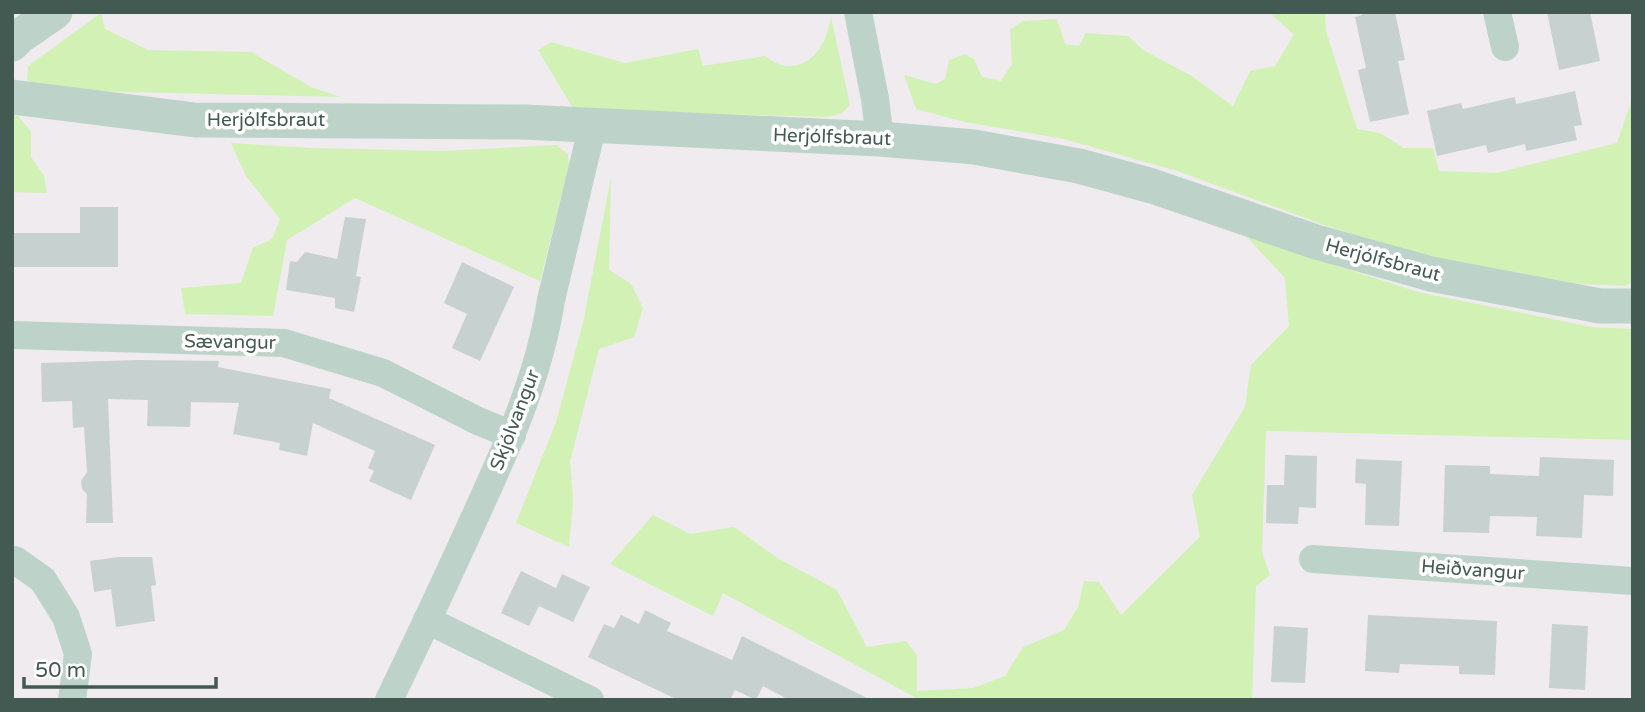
<svg xmlns="http://www.w3.org/2000/svg" width="1645" height="712" font-family="'Varela Round',sans-serif">
<style>
.green{fill:#d1f2b4}
.building{fill:#c7d1d0}
.lines{fill:none;stroke-linecap:round;stroke-linejoin:round}
.minor{stroke:#bdd3ca;stroke-width:28}
.tertiary{stroke:#bdd3ca;stroke-width:35}
.labels{text-anchor:middle;dominant-baseline:central;stroke-width:7;stroke-linejoin:round;paint-order:stroke}
.street-label{font-size:19px;fill:#425a51;stroke:#fff}
</style>
<rect width="100%" height="100%" fill="#efebee"/>
<!-- green -->
<g class="green">
<polygon points="1269,12 1325,12 1326,31 1357,129 1380,133 1404,148 1433,148 1439,171 1497,173 1617,143 1633,96 1633,282 1625,286 1544,282 1467,270 1327,226 1177,171 1064,139 965,122 916,109 904,75 936,84 945,79 949,60 965,54 974,59 982,77 1001,81 1012,64 1010,30 1023,21 1057,19 1065,44 1079,46 1086,33 1128,36 1143,50 1190,75 1233,106 1250,71 1275,66 1294,35"/>
<polygon points="101,13 105,29 148,50 251,52 311,87 341,97 43,90 27,80 28,66"/>
<path d="M831,17l19,88 -8,8 -14,4 -254,-7 -36,-60 13,-8 74,21 73,-14 5,17 62,-10c23,19 47,10 60,-17 3,-7 4,-15 6,-22z"/>
<polygon points="12,115 18,116 31,132 31,157 44,176 47,193 12,192"/>
<polygon points="231,143 312,148 442,151 556,145 568,154 569,166 540,281 355,198 287,240 273,316 185,314 181,288 241,283 253,248 272,239 280,219 246,176"/>
<polygon points="611,178 609,270 631,284 643,308 634,337 599,349 570,461 573,501 569,547 516,523 556,422 583,323"/>
<polygon points="1247,237 1418,292 1592,327 1633,329 1633,440 1266,431 1262,552 1270,575 1256,586 1252,700 920,700 723,593 713,616 610,564 653,515 690,534 734,527 779,559 837,590 867,647 906,641 917,655 917,691 973,688 1005,676 1023,647 1064,630 1078,607 1084,581 1099,582 1121,615 1200,537 1192,495 1245,407 1251,365 1289,326 1285,278"/>
</g>
<!-- building -->
<g class="building">
<polygon points="1361,12 1395,12 1405,60 1398,61 1409,114 1370,122 1358,70 1366,68 1355,17 1362,15"/>
<polygon points="1547,12 1590,12 1600,61 1559,70"/>
<polygon points="1575,91 1582,125 1574,126 1577,140 1526,151 1525,144 1488,153 1486,145 1437,156 1427,111 1461,103 1463,109 1515,97 1516,104"/>
<polygon points="80,207 118,207 118,267 12,267 12,233 80,233"/>
<polygon points="345,217 366,219 356,276 361,277 354,312 335,308 335,298 286,290 290,261 297,262 305,252 337,259"/>
<polygon points="462,262 514,287 480,361 452,348 467,314 444,303"/>
<polygon points="139,360 219,361 218,367 331,389 329,398 435,445 411,500 369,481 374,471 368,468 375,451 313,423 307,456 279,450 280,443 233,434 239,403 191,402 190,427 147,426 148,400 108,399 113,523 86,523 87,494 82,489 81,481 87,472 84,427 73,428 72,401 42,402 41,363"/>
<polygon points="1285,455 1317,456 1316,508 1299,507 1298,524 1266,523 1267,485 1284,485"/>
<polygon points="1540,457 1614,460 1613,496 1584,495 1582,538 1536,536 1537,517 1490,516 1489,533 1443,532 1445,465 1490,466 1490,474 1539,476"/>
<polygon points="1356,459 1402,461 1399,526 1365,525 1366,484 1355,483"/>
<polygon points="118,557 152,557 156,585 151,586 155,621 116,627 111,589 94,592 90,561"/>
<polygon points="521,571 556,588 562,574 590,587 573,622 539,606 529,626 501,613"/>
<polygon points="645,610 671,623 667,631 732,660 742,636 871,700 789,700 763,686 756,700 735,690 730,700 678,700 588,657 604,624 614,628 621,615 639,624"/>
<polygon points="1368,615 1497,621 1495,675 1459,674 1459,666 1400,664 1399,673 1365,671"/>
<polygon points="1552,624 1588,626 1585,690 1549,688"/>
<polygon points="1274,626 1308,628 1305,683 1271,682"/>
</g>
<g class="lines">
<!-- minor -->
<g class="minor">
<polyline points="858,12 875,99 880,139"/>
<polyline points="1497,12 1505,47"/>
<polyline points="12,335 284,343 383,373 478,421 512,435"/>
<polyline points="1313,559 1633,581"/>
<polyline points="12,561 15,560 43,580 66,617 78,654 72,700"/>
<polyline points="427,620 590,700"/>
<path d="M389,700c29,-60 57,-119 84,-179 33,-72 66,-143 78,-221l42,-176"/>
</g>
<!-- tertiary -->
<g class="tertiary">
<polyline points="12,44 20,36 55,12"/>
<polyline points="12,97 195,120 524,122 880,139 974,147 1079,166 1152,186 1316,242 1431,274 1600,306 1633,306"/>
</g>
</g>
<g class="labels">
<!-- street labels -->
<g class="street-label">
<text x="266" y="120">Herjólfsbraut</text>
<text transform="translate(832 137) rotate(2)">Herjólfsbraut</text>
<text transform="translate(1383 260) rotate(15)">Herjólfsbraut</text>
<text transform="translate(230 342) rotate(1)">Sævangur</text>
<text transform="translate(515 420) rotate(-69)">Skjólvangur</text>
<text transform="translate(1473 570) rotate(4)">Heiðvangur</text>
</g>
</g>
<!-- border -->
<rect width="1645" height="712" fill="none" stroke="#425a51" stroke-width="28"/>
<!-- scale -->
<path d="M24 677v10h192v-10" fill="none" stroke="#425a51" stroke-width="3.5"/>
<text x="35" y="677" font-size="21" fill="#425a51" stroke="#ffffff" stroke-width="5" paint-order="stroke">50 m</text>
</svg>
